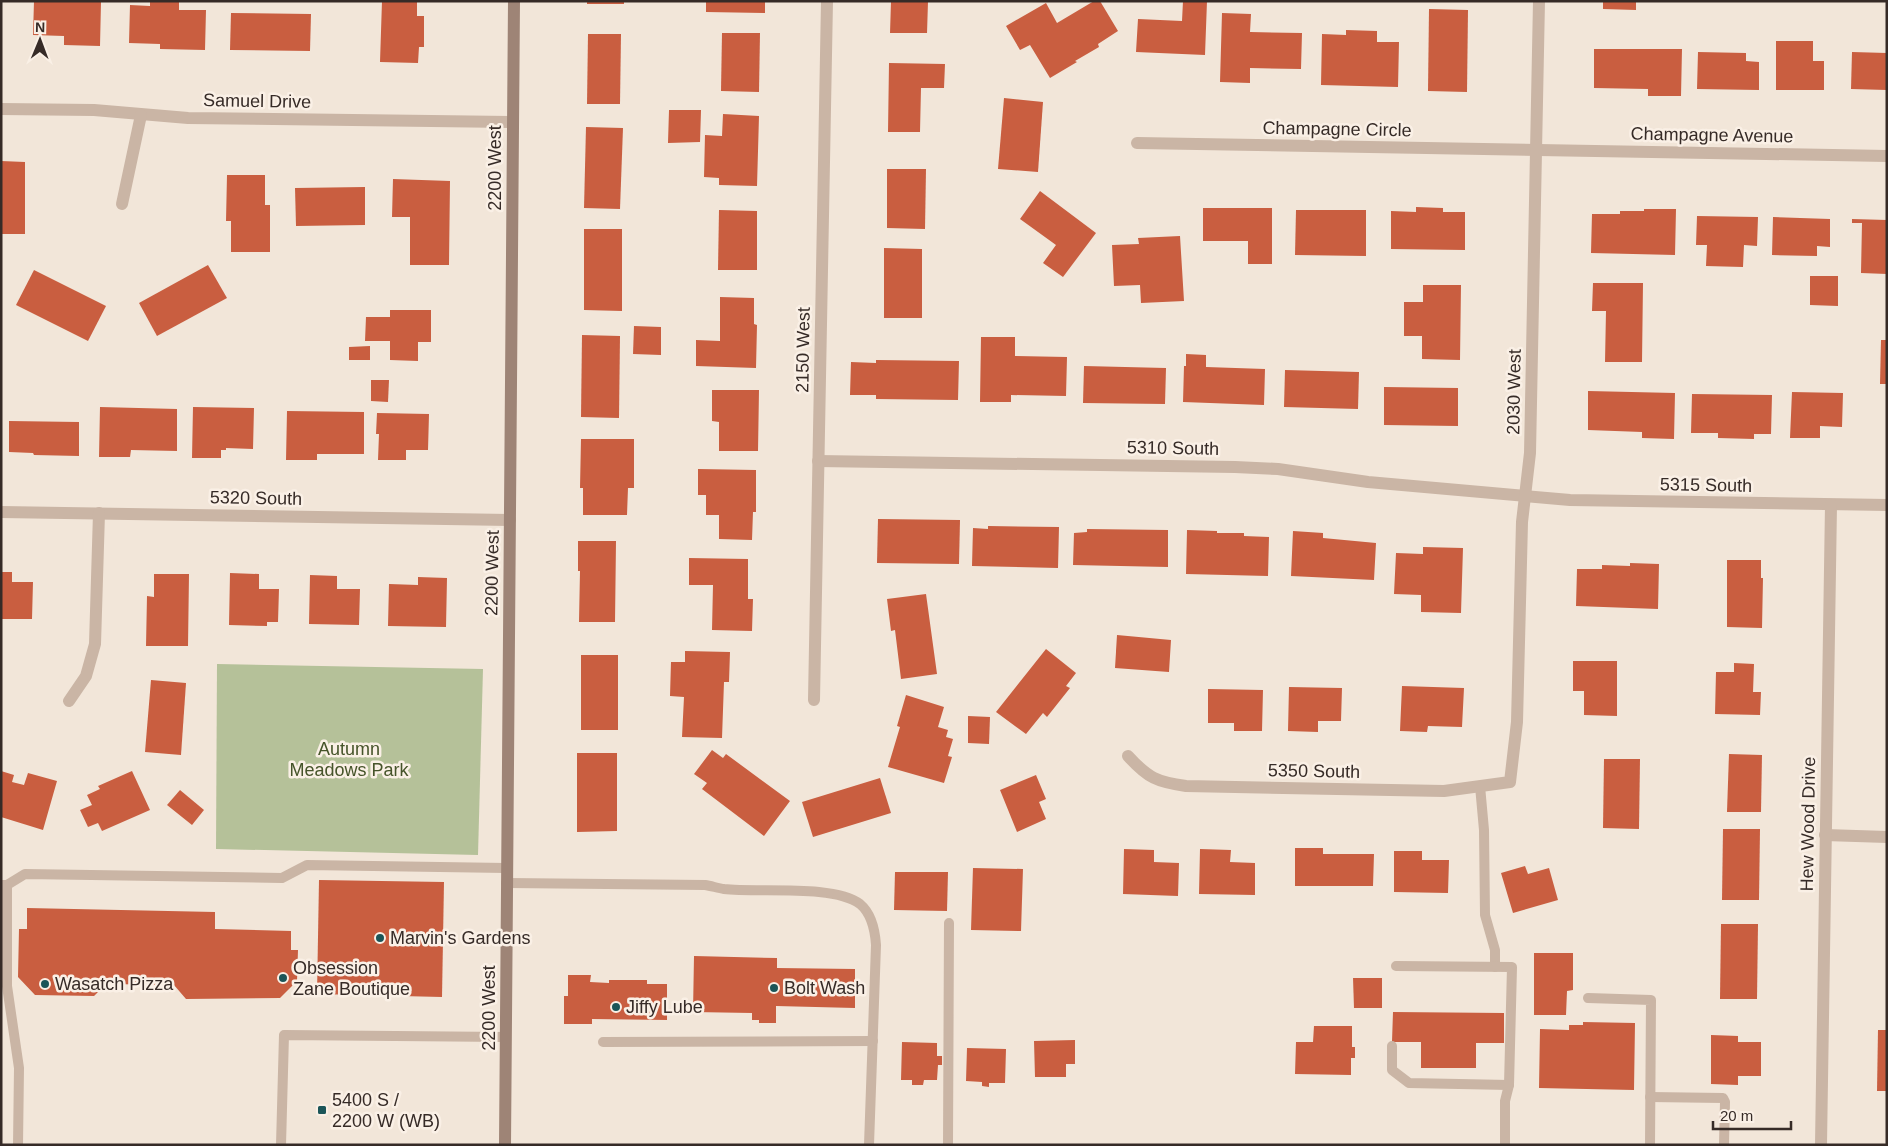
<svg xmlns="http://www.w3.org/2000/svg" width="1888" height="1146" font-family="Arial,sans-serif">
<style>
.green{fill:#b5c199}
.building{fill:#c95e40}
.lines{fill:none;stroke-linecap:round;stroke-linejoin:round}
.lane{stroke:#cab5a5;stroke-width:10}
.street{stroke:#cab5a5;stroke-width:12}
.secondary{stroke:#9e8476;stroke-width:12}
.poi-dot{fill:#1b5558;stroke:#faf0e6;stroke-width:2}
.labels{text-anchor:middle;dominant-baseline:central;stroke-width:5;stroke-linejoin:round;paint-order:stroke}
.street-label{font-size:18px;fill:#362b27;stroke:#faf0e6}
.park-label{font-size:18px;fill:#46542a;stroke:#faf0e6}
.poi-label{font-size:18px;fill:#362b27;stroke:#faf0e6;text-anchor:start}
</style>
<rect width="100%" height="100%" fill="#f2e6d9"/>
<!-- green -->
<polygon class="green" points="217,664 483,669 478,855 216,849"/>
<!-- building -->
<g class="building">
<polygon points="34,1 101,2 100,46 64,45 64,36 33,35"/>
<polygon points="150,1 179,1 179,10 206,10 205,50 160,49 160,44 129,43 130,5 150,6"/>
<polygon points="382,1 417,1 417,16 424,16 424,47 419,47 418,63 380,62"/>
<rect x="587" y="1" width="37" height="3"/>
<polygon points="706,1 765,1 765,13 706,12"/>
<polygon points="891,1 928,1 927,33 890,33"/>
<polygon points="1094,1 1100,1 1118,31 1098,44 1099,47 1075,61 1077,62 1050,78 1030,45 1020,50 1006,26 1046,3 1057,23"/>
<polygon points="1183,1 1207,1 1205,55 1136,52 1138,19 1182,21"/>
<polygon points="1603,1 1636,1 1636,10 1603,9"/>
<polygon points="1429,9 1468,10 1467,92 1428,91"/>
<polygon points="231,13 311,14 310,51 230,50"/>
<polygon points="1222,13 1251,14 1250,32 1302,33 1301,69 1250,68 1250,83 1220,82"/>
<polygon points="1346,30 1377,31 1377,42 1399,42 1398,87 1321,85 1322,34 1346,35"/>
<polygon points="722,33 760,33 759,92 721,91"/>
<polygon points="588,34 621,34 620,104 587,104"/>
<polygon points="1776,41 1813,41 1813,61 1824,61 1824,90 1776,90"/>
<polygon points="1594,49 1682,49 1681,96 1648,96 1648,89 1594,88"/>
<polygon points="1698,52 1746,53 1746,61 1759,62 1759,90 1697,89"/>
<polygon points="1852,52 1887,53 1887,90 1851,89"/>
<polygon points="889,63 945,64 944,88 921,88 920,132 888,132"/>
<polygon points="1004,98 1043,102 1038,172 998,169"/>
<polygon points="669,110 701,110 700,142 668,143"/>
<polygon points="723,114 759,116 757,186 719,185 719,178 704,177 705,135 722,136"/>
<polygon points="586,127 623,128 620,209 584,208"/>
<polygon points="1,161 25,162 25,234 1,234"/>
<polygon points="887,169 926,169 925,229 887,228"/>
<polygon points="227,175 265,175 265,205 270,205 270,252 231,252 231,221 226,221"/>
<polygon points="393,179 450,181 449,265 410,265 410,217 392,217"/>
<polygon points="365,187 365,225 296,226 295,188"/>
<polygon points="1040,191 1096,233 1063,277 1043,263 1056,245 1020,219"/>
<polygon points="1416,207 1443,208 1443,212 1465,212 1465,250 1391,249 1391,211 1416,212"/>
<polygon points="1203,208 1272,208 1272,264 1248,264 1248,241 1203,241"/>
<polygon points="1644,209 1676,209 1675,255 1591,253 1592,214 1620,214 1620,211 1644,211"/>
<polygon points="719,210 757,211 757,270 718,270"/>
<polygon points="1296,210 1366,210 1366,256 1295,255"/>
<polygon points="1697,216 1758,217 1757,246 1744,245 1743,267 1706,266 1707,245 1696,245"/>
<polygon points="1773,217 1830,219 1830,247 1817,246 1817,256 1772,255"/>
<polygon points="1852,219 1887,220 1887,274 1861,273 1862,223 1852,223"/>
<polygon points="584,229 622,229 622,311 584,310"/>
<polygon points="1180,236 1184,301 1141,303 1140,285 1114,286 1112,245 1139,244 1138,238"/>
<polygon points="884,248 922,249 922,318 884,318"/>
<polygon points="208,265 227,298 157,336 139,303"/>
<polygon points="34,270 106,306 88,341 16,305"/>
<polygon points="1810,276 1838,276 1838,306 1810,305"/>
<polygon points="1593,283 1643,283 1642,362 1605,362 1606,311 1592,311"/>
<polygon points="1423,285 1461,285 1460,360 1422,359 1422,336 1404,336 1404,302 1423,302"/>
<polygon points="720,297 754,298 754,324 757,325 756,368 696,366 696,340 720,341"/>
<polygon points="390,310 431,310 431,342 418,342 418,361 390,360 390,341 365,341 366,317 390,317"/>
<polygon points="634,326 661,327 661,355 633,354"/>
<polygon points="582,335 620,336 619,418 581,417"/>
<polygon points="981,337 1015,337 1015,356 1067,357 1066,396 1011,395 1011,402 980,402"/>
<polygon points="1881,340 1887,340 1887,384 1880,384"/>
<polygon points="370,346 370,360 349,360 349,347"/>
<polygon points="1186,354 1206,355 1206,367 1265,369 1264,405 1183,402 1184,366 1186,366"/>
<polygon points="876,360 959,361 958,400 876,399 876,395 850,395 851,362 876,363"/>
<polygon points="1084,366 1166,368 1165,404 1083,403"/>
<polygon points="1285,370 1359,372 1358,409 1284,407"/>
<polygon points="371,380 389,380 388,402 371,401"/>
<polygon points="1384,387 1458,388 1458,426 1384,425"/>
<polygon points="712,390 759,390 758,451 719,451 719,422 712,421"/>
<polygon points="1588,391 1675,393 1674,439 1642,438 1642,432 1588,430"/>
<polygon points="1792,392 1843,393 1842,427 1820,426 1820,438 1790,438"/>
<polygon points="1692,394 1772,395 1771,434 1754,434 1754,439 1718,438 1718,433 1691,433"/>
<polygon points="100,407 177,409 177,451 131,450 130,457 99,457"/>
<polygon points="193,407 254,408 253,449 226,448 226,450 221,450 221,458 192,458"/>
<polygon points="287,411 364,412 364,454 317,454 317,460 286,460"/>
<polygon points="377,413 429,414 428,450 406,450 406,460 378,460 379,434 376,434"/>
<polygon points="9,421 79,422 79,456 34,455 33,453 9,452"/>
<polygon points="581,439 634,439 634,488 628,488 627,515 583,515 583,488 580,488"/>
<polygon points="698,469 756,470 756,512 753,512 752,540 719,539 719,515 706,515 706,495 698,495"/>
<polygon points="878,519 960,520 959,564 877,563"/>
<polygon points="988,526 1059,527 1058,568 972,566 973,528 988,529"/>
<polygon points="1087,529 1168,530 1168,567 1073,565 1074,533 1087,532"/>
<polygon points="1187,530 1217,531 1217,533 1244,533 1244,536 1269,537 1268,576 1186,574"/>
<polygon points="1293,531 1323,533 1323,538 1376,543 1374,580 1291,576"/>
<polygon points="578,541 616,541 615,622 579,622 580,571 578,571"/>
<polygon points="1423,547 1463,548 1461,613 1421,612 1421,595 1394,594 1396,553 1423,554"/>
<polygon points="689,558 748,559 748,599 753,599 752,631 712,630 713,585 689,585"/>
<polygon points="1727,560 1761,560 1761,578 1763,578 1762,628 1727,627"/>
<polygon points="1630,563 1659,564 1658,609 1576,606 1577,569 1602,569 1602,565 1630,566"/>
<polygon points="1,572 12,572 12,582 33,582 32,619 1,619"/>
<polygon points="230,573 259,574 259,589 279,589 278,622 267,622 267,626 229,625"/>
<polygon points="154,574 189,574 188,646 146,646 147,596 154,597"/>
<polygon points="310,575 337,576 337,589 360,589 359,625 309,624"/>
<polygon points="418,577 447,578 446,627 388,626 389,584 418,585"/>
<polygon points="926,594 937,674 901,679 895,630 891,631 887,599"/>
<polygon points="1117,635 1171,640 1169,672 1115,668"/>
<polygon points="1046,649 1076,673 1066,686 1070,688 1047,717 1043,713 1026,734 996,712"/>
<polygon points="685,651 730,652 729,682 724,682 722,738 682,737 684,697 670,696 671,662 685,662"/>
<rect x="581" y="655" width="37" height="75"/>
<polygon points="1573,661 1617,661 1617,716 1584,715 1584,691 1573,691"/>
<polygon points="1734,663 1754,664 1753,692 1761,692 1760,715 1715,714 1716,672 1734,672"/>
<polygon points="151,680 186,683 181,755 145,752"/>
<polygon points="1402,686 1464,688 1462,727 1428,726 1427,732 1400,731"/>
<polygon points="1289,687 1342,688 1341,721 1318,721 1318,732 1288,731"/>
<polygon points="1208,689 1263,690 1262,731 1234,731 1234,723 1208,723"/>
<polygon points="906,695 944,707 938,727 948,730 946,737 953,739 948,756 952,757 944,783 888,767 900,727 897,726"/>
<polygon points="968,716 990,717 989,744 968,743"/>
<polygon points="712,750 723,758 726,754 790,801 764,836 702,789 707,783 694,774"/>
<polygon points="577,753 617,753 617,831 577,832"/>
<polygon points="1729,754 1762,755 1761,812 1727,812"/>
<polygon points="1604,759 1640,759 1639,829 1603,828"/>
<polygon points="1,771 14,775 12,782 24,785 28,773 57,781 43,830 1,817"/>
<polygon points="132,771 150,810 102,831 98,823 88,827 80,810 92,805 87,795 100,789 98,786"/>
<polygon points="1036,775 1046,799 1039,802 1046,819 1017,832 1000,790"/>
<polygon points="880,778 891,813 813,837 802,802"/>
<polygon points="180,790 204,810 192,825 167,805"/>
<polygon points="1723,829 1760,829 1759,900 1722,900"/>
<polygon points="1295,848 1323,848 1323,854 1374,854 1373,886 1295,886"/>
<polygon points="1124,849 1154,850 1154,862 1179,863 1178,896 1123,894"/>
<polygon points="1200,849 1231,850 1230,862 1255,863 1255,895 1199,894"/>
<polygon points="1394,851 1422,851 1422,860 1449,860 1448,893 1394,892"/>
<polygon points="1525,866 1528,874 1549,868 1558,900 1513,913 1501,873"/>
<polygon points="973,868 1023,869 1021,931 971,930"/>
<polygon points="895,872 948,872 947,911 894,910"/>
<polygon points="319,880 444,882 442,997 317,994"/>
<polygon points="27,908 215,912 215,929 291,931 291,950 298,950 297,981 280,998 186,999 174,985 106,984 94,996 35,995 18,977 19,929 27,929"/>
<polygon points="1721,924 1758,924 1757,999 1720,999"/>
<polygon points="1534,953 1573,953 1573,990 1567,991 1566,1015 1534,1015"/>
<polygon points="694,956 777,958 777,968 855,969 855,1008 776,1006 776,1023 759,1023 759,1020 752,1020 752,1013 693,1012"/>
<polygon points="568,975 591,975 590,982 609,983 609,980 647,980 647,984 667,984 667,1020 592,1019 592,1024 564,1024 564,996 568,996"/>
<polygon points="1353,978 1382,978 1382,1008 1354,1008"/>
<polygon points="1393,1012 1504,1013 1504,1043 1476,1043 1476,1068 1421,1068 1421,1042 1392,1042"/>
<polygon points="1583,1022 1635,1023 1634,1090 1539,1088 1540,1029 1569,1030 1569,1025 1583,1025"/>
<polygon points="1314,1026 1352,1026 1352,1047 1355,1047 1355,1058 1351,1058 1351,1075 1295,1074 1296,1042 1313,1042"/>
<polygon points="1878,1030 1887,1030 1887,1091 1877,1091"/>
<polygon points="1711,1035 1738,1036 1738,1042 1761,1042 1761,1076 1738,1076 1738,1085 1711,1084"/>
<polygon points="1075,1040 1075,1064 1066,1064 1066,1077 1035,1077 1034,1041"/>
<polygon points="902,1042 937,1043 937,1056 942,1056 942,1065 938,1065 937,1080 924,1080 923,1085 912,1085 912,1080 901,1080"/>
<polygon points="967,1048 1006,1049 1005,1083 989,1083 989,1087 982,1086 982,1082 966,1081"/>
</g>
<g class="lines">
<!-- lane -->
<g class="lane">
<polyline points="1480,786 1484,830 1485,915 1495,950 1495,967"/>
<path d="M506,883l199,2c6,1 13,3 19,4 34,4 110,-5 136,15 12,10 15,26 16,41l-7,200"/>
<polyline points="1,885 7,885 25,874 282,878 307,865 506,868"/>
<polyline points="7,885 7,986 19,1068 18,1145"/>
<polyline points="1396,966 1512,967 1509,1085 1505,1101 1505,1145"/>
<polyline points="1588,998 1651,1000 1650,1145"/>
<polyline points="603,1042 873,1041"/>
<polyline points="1392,1046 1392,1070 1409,1083 1509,1085"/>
<polyline points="1650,1097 1723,1098 1725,1102 1724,1145"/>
<polyline points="281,1145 284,1035 506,1037"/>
<polyline points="948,1145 949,923"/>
</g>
<!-- street -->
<g class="street">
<polyline points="1,109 94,110 188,118 513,122"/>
<polyline points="1137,143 1887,156"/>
<polyline points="122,204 141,115"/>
<polyline points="818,461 1235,467 1278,469 1368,482 1570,500 1887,505"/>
<polyline points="1,512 510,520"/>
<polyline points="814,700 827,1"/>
<polyline points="69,701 86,676 95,644 99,513"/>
<path d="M1128,756c20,22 29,26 58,30l258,5 66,-9 7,-60 5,-200 8,-69 9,-452"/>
<polyline points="1825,835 1887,837"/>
<polyline points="1821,1145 1831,505"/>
</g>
<!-- secondary -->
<polyline class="secondary" points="505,1145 514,1"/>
</g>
<!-- markers -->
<g class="poi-dot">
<circle cx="380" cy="938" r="5"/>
<circle cx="283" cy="978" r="5"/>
<circle cx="45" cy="984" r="5"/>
<circle cx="774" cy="988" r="5"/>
<circle cx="616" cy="1007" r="5"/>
<rect x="317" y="1105" width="10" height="10" rx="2.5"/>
</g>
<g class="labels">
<!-- street labels -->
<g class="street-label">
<text transform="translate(257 101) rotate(1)">Samuel Drive</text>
<text transform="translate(1337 129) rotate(1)">Champagne Circle</text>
<text transform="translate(1712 135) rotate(1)">Champagne Avenue</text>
<text transform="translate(495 168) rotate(-90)">2200 West</text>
<text transform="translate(803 350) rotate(-89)">2150 West</text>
<text transform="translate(1514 392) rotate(-89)">2030 West</text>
<text transform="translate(1173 448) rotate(1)">5310 South</text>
<text transform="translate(1706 485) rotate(1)">5315 South</text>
<text transform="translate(256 498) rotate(1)">5320 South</text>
<text transform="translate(492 573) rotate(-89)">2200 West</text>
<text transform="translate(1314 771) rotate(1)">5350 South</text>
<text transform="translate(1808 824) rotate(-89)">Hew Wood Drive</text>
<text transform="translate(489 1008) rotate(-90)">2200 West</text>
</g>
<!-- park labels -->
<g class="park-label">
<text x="349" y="749">Autumn<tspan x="349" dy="21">Meadows Park</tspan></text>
</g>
<!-- poi labels -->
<g class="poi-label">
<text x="390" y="938">Marvin's Gardens</text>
<text x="293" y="968">Obsession<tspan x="293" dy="21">Zane Boutique</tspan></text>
<text x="55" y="984">Wasatch Pizza</text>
<text x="784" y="988">Bolt Wash</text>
<text x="626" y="1007">Jiffy Lube</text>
<text x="332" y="1100">5400 S /<tspan x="332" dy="21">2200 W (WB)</tspan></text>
</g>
</g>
<!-- border -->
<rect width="1888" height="1146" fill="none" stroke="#362b27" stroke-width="5"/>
<!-- north arrow -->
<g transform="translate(40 40) rotate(1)" stroke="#faf0e6" stroke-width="4" paint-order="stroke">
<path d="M0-4L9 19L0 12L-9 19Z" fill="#362b27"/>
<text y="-8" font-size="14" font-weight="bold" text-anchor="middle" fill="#362b27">N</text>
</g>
<!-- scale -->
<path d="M1713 1121v8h78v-8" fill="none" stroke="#362b27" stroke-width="2.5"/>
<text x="1720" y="1121" font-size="15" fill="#362b27" stroke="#faf0e6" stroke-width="4" paint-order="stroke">20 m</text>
</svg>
